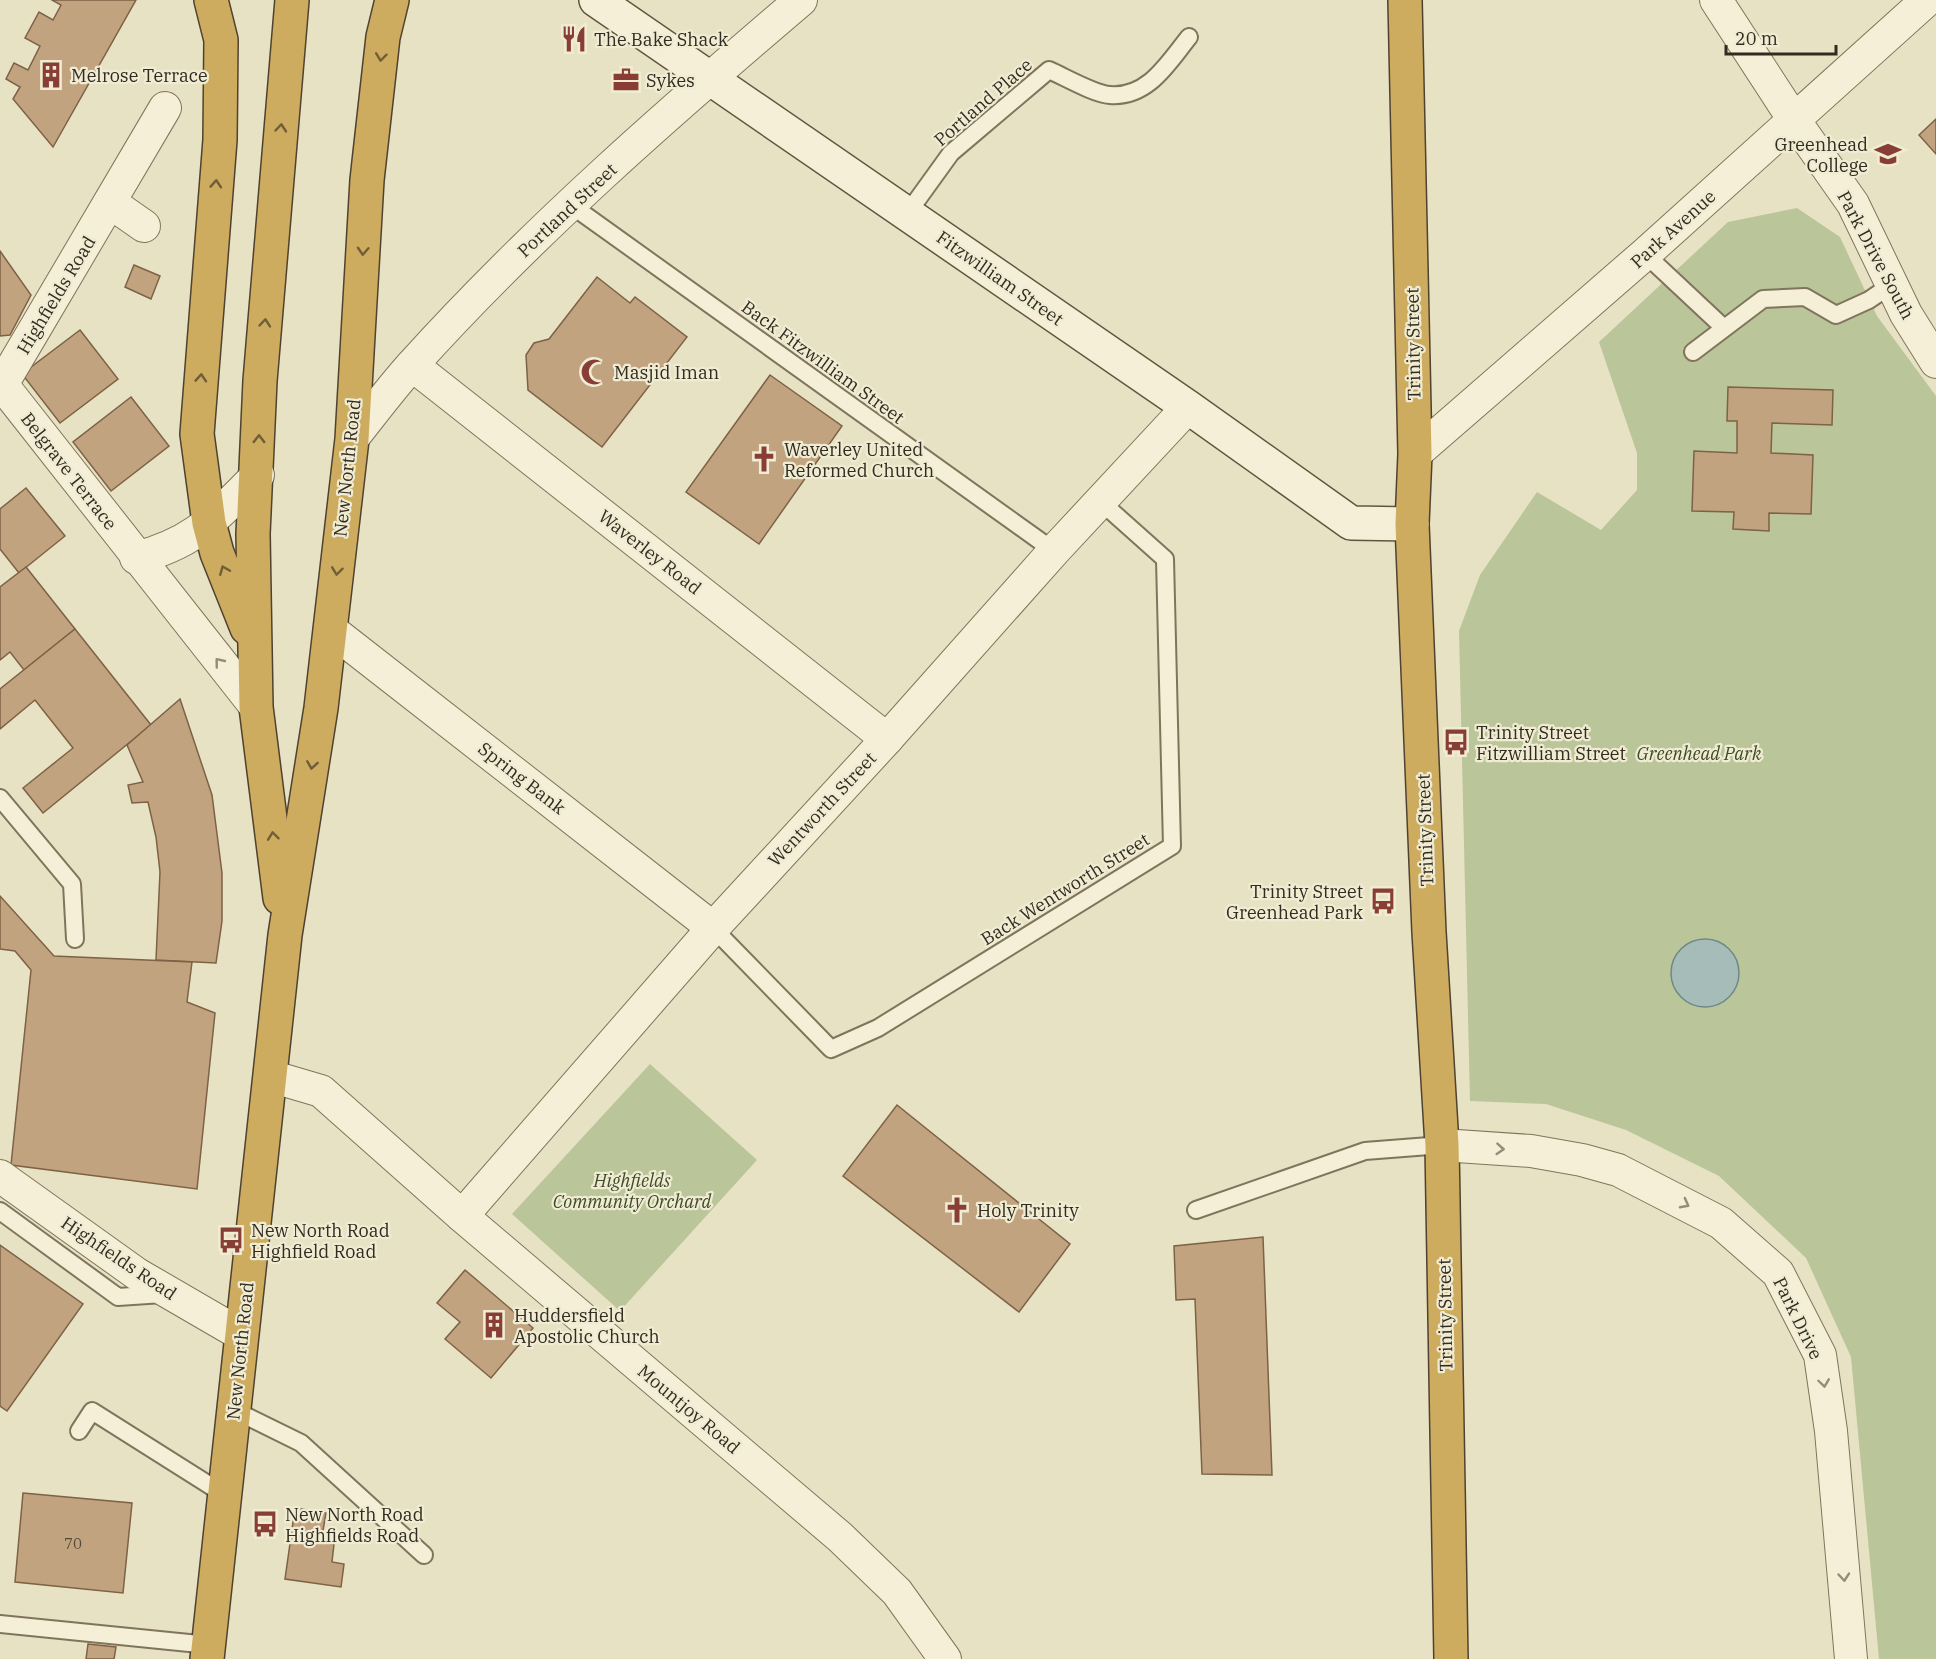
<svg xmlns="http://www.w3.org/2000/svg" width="1936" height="1659" font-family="'IBM Plex Serif',serif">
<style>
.green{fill:#bac59a}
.water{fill:#a5bcb8;stroke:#6e8985;stroke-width:1.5}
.building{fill:#c2a37f;stroke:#7d6246;stroke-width:1.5}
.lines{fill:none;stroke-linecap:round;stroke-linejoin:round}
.lane-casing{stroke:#80745d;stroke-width:20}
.street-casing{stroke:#80745d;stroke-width:34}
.secondary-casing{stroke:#625540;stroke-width:36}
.highway-casing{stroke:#4f4230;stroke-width:36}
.lane{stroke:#f4efd6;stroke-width:16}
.street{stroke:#f4efd6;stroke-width:32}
.secondary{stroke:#f4efd6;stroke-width:33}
.highway{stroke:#cdab5f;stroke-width:33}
.oneway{stroke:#705e39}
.oneway2{stroke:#938d7a}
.labels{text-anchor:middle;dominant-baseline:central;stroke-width:4.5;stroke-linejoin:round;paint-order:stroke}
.number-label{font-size:15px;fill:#564937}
.poi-label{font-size:18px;fill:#322b1f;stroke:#f0ecd3;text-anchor:start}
.street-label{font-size:18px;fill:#322b1f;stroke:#f0ecd3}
.park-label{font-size:18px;font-style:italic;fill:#3f4c28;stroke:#f0ecd3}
</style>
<rect width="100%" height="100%" fill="#e8e2c4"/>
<!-- green -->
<g class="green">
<polygon points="1797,208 1840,237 1877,316 1936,396 1936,1659 1879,1659 1851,1357 1806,1258 1719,1176 1626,1130 1546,1104 1470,1101 1459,631 1480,575 1537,492 1601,530 1637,490 1637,453 1599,342 1728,222"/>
<polygon points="650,1064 757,1160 620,1311 512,1214"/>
</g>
<!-- water -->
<circle class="water" cx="1705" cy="973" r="34"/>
<!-- building -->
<g class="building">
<polygon points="52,0 136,0 53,147 13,99 20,87 6,79 14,63 28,70 40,46 25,38 39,12 53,20 61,5"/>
<polygon points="1936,119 1936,154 1919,135"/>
<polygon points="0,251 31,295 10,335 0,336"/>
<polygon points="134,265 160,276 151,299 125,287"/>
<polygon points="597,277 630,303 635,297 687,337 602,447 528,390 526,355 534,343 549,339"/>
<polygon points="80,330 118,379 60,423 22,374"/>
<polygon points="770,375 842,426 759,544 686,492"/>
<polygon points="1728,387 1833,390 1832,425 1772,423 1771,453 1813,455 1811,514 1769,513 1769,531 1733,529 1734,512 1692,511 1694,451 1737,453 1737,421 1727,421"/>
<polygon points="131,397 169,446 111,491 73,442"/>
<polygon points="26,488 65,536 19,573 0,549 0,509"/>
<polygon points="26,567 75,629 24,670 10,652 0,660 0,587"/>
<polygon points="75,629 151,725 43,813 23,788 73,748 35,700 0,729 0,689"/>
<polygon points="180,699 212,795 222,873 222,921 216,963 156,960 160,872 156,837 148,802 132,803 128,785 143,782 127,745"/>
<polygon points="0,896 54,956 192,962 187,1002 215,1013 197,1189 11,1165 31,970 15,951 0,949"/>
<polygon points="897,1105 1070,1244 1019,1312 843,1176"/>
<polygon points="1263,1237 1272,1475 1202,1474 1195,1299 1176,1300 1174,1246"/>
<polygon points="0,1245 83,1304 7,1411 0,1406"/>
<polygon points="465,1270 533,1328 491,1378 445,1339 460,1322 437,1303"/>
<polygon points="23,1493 132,1503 123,1593 15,1582"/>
<polygon points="295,1508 326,1513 321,1542 334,1544 332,1562 344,1564 341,1587 285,1579"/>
<polygon points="88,1644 116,1647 114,1659 86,1659"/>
</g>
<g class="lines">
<!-- lane casing -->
<g class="lane-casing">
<g id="lane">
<polyline points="571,205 1054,551"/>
<path d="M907,214l44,-61 98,-83c16,7 45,24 61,25 38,3 58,-32 79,-58"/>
<polyline points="1645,254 1723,327"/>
<polyline points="1693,352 1763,299 1805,297 1836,315 1869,300 1891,285"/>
<polyline points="0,798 72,884 75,939"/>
<polyline points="713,928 831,1049 878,1028 1172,846 1165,559 1100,501"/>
<polyline points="1196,1210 1365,1151 1442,1145"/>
<polyline points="0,1211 118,1297 163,1294"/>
<polyline points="234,1410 301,1443 424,1555"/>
<polyline points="79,1431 92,1411 225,1495"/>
<polyline points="0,1624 209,1645"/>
</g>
</g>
<!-- street casing -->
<g class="street-casing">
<g id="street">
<polyline points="1716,0 1794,120 1853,204 1906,314 1936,362"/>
<polyline points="111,203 144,226"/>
<polyline points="412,365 887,739"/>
<polyline points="0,382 256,707"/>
<polyline points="0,388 165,108"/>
<path d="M352,439c20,-25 39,-51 60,-74 119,-132 254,-250 389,-365"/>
<polyline points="1415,454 1645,254 1927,0"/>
<path d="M136,558c61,-16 79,-41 122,-83"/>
<polyline points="330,629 713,928"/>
<polyline points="270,1076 321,1091 462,1216 840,1537 897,1592 945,1659"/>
<polyline points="1442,1145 1531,1151 1582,1160 1618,1170 1721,1223 1778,1273 1820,1355 1831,1431 1851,1659"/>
<polyline points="0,1176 137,1274 242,1335"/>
<polyline points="462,1216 713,928 887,739 1054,551 1188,407"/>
</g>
</g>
<!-- secondary casing -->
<g class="secondary-casing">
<polyline id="secondary" points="596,0 1188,407 1351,523 1412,524"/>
</g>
<!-- highway casing -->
<g class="highway-casing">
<g id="highway">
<polyline points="211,0 221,40 220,140 197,434 209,523 217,553 247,628"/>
<polyline points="1405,0 1415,454 1412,524 1429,932 1442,1145 1451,1659"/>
<polyline points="280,898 256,707 253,534 260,381 292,0"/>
<polyline points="207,1659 285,935 321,708 352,439 367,180 383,37 392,0"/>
</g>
</g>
<!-- lane -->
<use href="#lane" class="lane"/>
<!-- street -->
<use href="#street" class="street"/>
<!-- secondary -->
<use href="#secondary" class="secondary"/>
<!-- highway -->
<use href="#highway" class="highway"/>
</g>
<!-- one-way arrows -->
<defs><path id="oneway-chevron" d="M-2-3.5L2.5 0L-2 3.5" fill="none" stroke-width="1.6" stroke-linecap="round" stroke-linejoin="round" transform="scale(1.5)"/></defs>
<g class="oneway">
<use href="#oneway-chevron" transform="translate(381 57) rotate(97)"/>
<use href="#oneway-chevron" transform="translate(281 128) rotate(-85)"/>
<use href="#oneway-chevron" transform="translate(216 184) rotate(-86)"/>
<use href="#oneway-chevron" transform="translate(363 251) rotate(93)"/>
<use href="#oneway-chevron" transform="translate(265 323) rotate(-85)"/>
<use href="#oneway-chevron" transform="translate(201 378) rotate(-86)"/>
<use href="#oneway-chevron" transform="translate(259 439) rotate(-89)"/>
<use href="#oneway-chevron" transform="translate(224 570) rotate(-112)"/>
<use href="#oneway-chevron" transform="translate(337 571) rotate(97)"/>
<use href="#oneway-chevron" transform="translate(312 765) rotate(99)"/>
<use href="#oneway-chevron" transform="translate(273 836) rotate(-97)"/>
</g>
<g class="oneway2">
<use href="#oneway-chevron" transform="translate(219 662) rotate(-129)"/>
<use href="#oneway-chevron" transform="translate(1500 1149) rotate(4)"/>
<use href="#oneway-chevron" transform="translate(1685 1204) rotate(28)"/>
<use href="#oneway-chevron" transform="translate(1824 1383) rotate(82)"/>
<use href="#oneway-chevron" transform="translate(1844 1577) rotate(85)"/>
</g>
<!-- icons -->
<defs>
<g id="restaurant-bare" transform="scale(2.07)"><path d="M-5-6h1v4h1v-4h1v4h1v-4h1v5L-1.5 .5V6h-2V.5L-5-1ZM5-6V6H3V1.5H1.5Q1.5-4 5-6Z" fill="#883e34" stroke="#f0ecd3" stroke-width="2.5" paint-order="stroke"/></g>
<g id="building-bare" transform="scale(2.07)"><path d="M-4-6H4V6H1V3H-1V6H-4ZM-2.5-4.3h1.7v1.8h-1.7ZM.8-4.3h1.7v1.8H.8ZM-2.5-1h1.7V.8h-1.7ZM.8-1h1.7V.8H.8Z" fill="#883e34" stroke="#f0ecd3" stroke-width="2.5" paint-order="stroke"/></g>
<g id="office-bare" transform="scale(2.07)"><path d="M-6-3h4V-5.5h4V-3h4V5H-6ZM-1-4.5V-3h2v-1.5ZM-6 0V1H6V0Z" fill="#883e34" stroke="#f0ecd3" stroke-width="2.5" paint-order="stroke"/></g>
<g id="university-bare" transform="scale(2.07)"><path d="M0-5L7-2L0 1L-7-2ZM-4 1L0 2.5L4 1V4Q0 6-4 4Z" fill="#883e34" stroke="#f0ecd3" stroke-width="2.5" paint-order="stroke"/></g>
<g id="mosque-bare" transform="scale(2.07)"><path d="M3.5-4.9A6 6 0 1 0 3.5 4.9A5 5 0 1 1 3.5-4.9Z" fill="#883e34" stroke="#f0ecd3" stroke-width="2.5" paint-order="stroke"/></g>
<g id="church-bare" transform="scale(2.07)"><path d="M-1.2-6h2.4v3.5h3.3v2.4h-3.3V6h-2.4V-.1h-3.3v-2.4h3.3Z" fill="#883e34" stroke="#f0ecd3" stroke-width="2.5" paint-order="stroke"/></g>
<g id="bus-bare" transform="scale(2.07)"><path d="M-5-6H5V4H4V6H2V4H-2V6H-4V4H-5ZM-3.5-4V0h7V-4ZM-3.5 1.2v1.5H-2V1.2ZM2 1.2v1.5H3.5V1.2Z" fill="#883e34" stroke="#f0ecd3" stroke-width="2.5" paint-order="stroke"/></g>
</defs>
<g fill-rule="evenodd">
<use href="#restaurant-bare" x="574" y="39"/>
<use href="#building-bare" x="51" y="75"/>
<use href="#office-bare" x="626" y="80"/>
<use href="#university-bare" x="1888" y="154"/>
<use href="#mosque-bare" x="594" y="372"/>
<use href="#church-bare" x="764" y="459"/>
<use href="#bus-bare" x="1456" y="742"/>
<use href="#bus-bare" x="1383" y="901"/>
<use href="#church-bare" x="957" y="1210"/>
<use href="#bus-bare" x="231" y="1240"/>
<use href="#building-bare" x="494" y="1325"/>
<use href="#bus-bare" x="265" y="1524"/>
</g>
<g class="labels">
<!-- number labels -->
<g class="number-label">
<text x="73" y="1543">70</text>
</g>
<!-- poi labels -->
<g class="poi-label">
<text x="594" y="39">The Bake Shack</text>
<text x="71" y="75">Melrose Terrace</text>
<text x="646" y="80">Sykes</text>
<text x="1868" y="144" text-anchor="end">Greenhead<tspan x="1868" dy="21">College</tspan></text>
<text x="614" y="372">Masjid Iman</text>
<text x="784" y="449">Waverley United<tspan x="784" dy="21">Reformed Church</tspan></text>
<text x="1476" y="732">Trinity Street<tspan x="1476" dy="21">Fitzwilliam Street</tspan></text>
<text x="1363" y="891" text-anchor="end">Trinity Street<tspan x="1363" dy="21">Greenhead Park</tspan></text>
<text x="977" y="1210">Holy Trinity</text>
<text x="251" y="1230">New North Road<tspan x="251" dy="21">Highfield Road</tspan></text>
<text x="514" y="1315">Huddersfield<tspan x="514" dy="21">Apostolic Church</tspan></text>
<text x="285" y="1514">New North Road<tspan x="285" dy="21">Highfields Road</tspan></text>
</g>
<!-- street labels -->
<g class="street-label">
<text transform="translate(983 102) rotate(-41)">Portland Place</text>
<text transform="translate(567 210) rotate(-43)">Portland Street</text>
<text transform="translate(1673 229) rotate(-42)">Park Avenue</text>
<text transform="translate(1876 255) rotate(62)">Park Drive South</text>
<text transform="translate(1000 278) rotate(35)">Fitzwilliam Street</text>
<text transform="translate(56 295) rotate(-59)">Highfields Road</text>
<text transform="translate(1413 344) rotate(-91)">Trinity Street</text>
<text transform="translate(823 362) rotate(36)">Back Fitzwilliam Street</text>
<text transform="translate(347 468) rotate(-84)">New North Road</text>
<text transform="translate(69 471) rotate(52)">Belgrave Terrace</text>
<text transform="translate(650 552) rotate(38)">Waverley Road</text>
<text transform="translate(522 778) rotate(38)">Spring Bank</text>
<text transform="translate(822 809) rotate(-47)">Wentworth Street</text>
<text transform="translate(1425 830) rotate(-92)">Trinity Street</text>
<text transform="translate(1065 889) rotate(-32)">Back Wentworth Street</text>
<text transform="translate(119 1258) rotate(34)">Highfields Road</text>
<text transform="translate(1445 1315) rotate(-91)">Trinity Street</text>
<text transform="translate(1798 1318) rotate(64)">Park Drive</text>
<text transform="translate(240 1351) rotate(-84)">New North Road</text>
<text transform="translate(689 1409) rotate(40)">Mountjoy Road</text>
</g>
<!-- park labels -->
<g class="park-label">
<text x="1699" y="753">Greenhead Park</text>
<text x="632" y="1180">Highfields<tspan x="632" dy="21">Community Orchard</tspan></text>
</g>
</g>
<!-- scale -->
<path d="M1726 45v9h110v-9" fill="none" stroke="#322b1f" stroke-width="3"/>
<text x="1735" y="45" font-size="18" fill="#322b1f" stroke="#f0ecd3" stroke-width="4.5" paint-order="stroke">20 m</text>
</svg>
